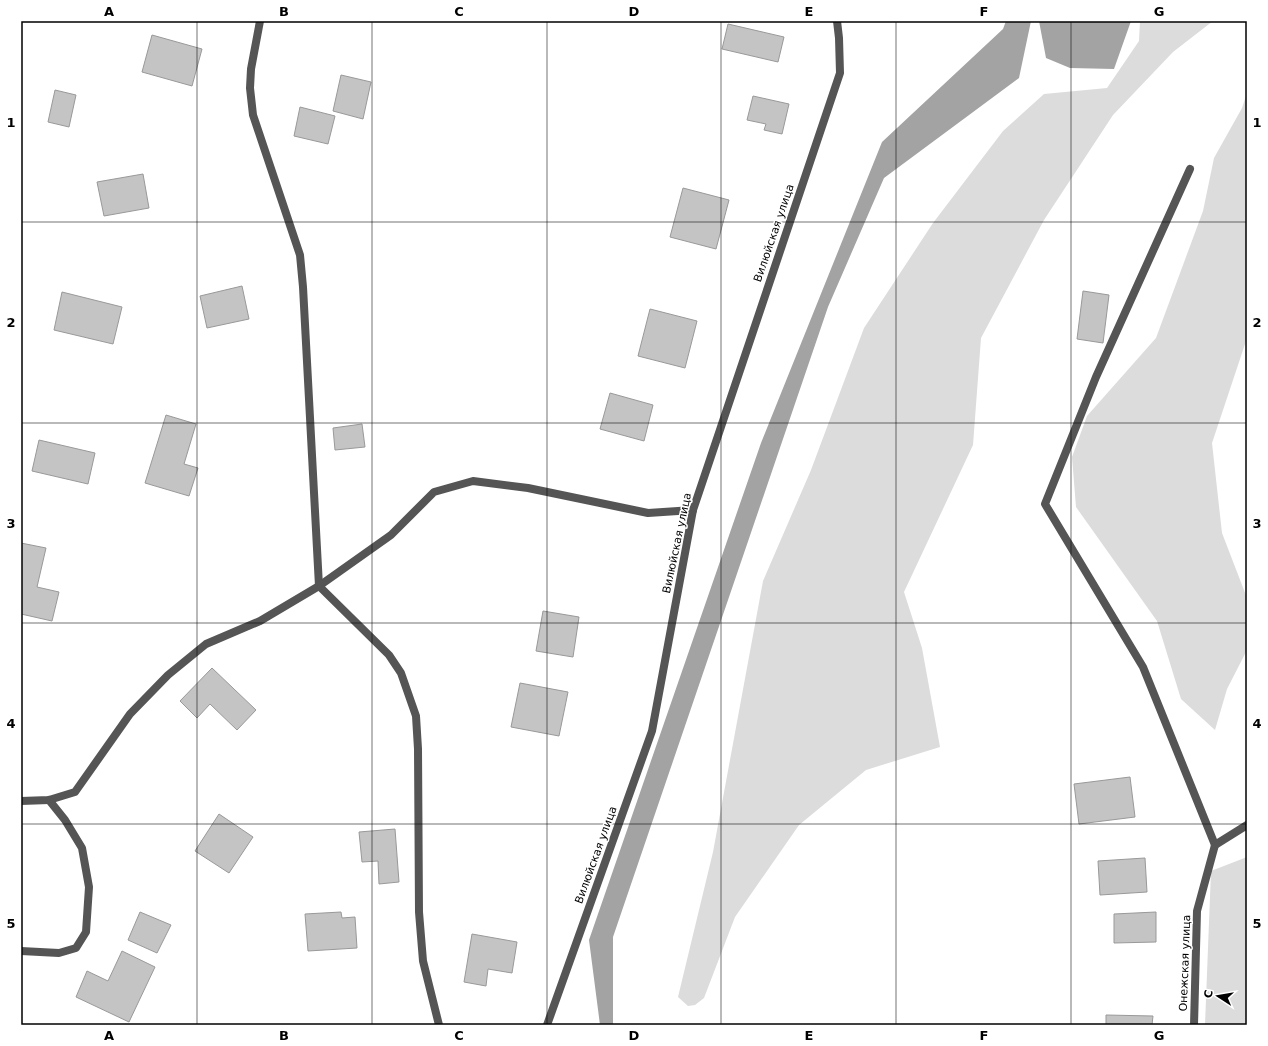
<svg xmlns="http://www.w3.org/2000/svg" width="1268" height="1046" font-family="'DejaVu Sans',sans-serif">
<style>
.green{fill:#dcdcdc}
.water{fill:#a3a3a3}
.building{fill:#c4c4c4;stroke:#999}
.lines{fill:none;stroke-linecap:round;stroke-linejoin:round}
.lane{stroke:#555;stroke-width:8}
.street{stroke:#555;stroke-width:8}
.grid{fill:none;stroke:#000;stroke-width:1;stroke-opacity:0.55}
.labels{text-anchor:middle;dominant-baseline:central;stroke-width:3;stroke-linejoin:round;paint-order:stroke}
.street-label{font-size:11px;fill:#000;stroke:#fff}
.neatline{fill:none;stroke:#000;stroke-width:1.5}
.grid-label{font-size:13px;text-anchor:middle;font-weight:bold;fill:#000}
</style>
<rect width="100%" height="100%" fill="#fff"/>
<!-- green -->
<g class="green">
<polygon points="1140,21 1213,21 1173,52 1113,115 1044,220 981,338 973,445 904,592 922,648 940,747 866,770 799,825 735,917 704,998 695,1005 688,1006 678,997 713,852 763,581 811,470 864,328 933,223 1003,131 1044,94 1107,88 1139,41"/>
<polygon points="1247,93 1247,338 1212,443 1222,533 1247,598 1247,650 1227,689 1215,730 1181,699 1157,621 1076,507 1072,457 1087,416 1156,338 1203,211 1214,158 1242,108"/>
<polygon points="1247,857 1247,1025 1205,1025 1211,871"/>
</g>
<!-- water -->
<g class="water">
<polygon points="1006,21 1031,21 1019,78 884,178 828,307 613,937 613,1025 600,1025 589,940 761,443 882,142 1003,29"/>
<polygon points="1039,21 1131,21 1114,69 1070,68 1046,58"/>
</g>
<!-- building -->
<g class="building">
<polygon points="728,24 784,37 778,62 722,49"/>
<polygon points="152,35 202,49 192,86 142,72"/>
<polygon points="341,75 371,82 363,119 333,111"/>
<polygon points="55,90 76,95 69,127 48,122"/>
<polygon points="753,96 789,104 782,134 764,130 766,124 747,120"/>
<polygon points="300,107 335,116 328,144 294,136"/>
<polygon points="143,174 149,208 104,216 97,182"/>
<polygon points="683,188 729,200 716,249 670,237"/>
<polygon points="242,286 249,319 207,328 200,296"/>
<polygon points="1083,291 1109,295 1103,343 1077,339"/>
<polygon points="62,292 122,307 113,344 54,330"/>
<polygon points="650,309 697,321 685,368 638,356"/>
<polygon points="610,393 653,405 644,441 600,429"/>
<polygon points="166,415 196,424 184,464 198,468 189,496 145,483"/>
<polygon points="362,424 365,447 335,450 333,428"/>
<polygon points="39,440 95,453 88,484 32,471"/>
<polygon points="21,543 46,548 37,587 59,592 52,621 21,614"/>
<polygon points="543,611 579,617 573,657 536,651"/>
<polygon points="212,668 256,710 237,730 210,704 197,718 180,701"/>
<polygon points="520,683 568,692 559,736 511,727"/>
<polygon points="1130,777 1135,817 1079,824 1074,784"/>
<polygon points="219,814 253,837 229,873 195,851"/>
<polygon points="395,829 399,882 379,884 378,861 362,862 359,832"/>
<polygon points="1145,858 1147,892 1100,895 1098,861"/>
<polygon points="140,912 171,925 157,953 128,940"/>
<polygon points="341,912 342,918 355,917 357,948 308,951 305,914"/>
<polygon points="1156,912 1156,942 1114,943 1114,914"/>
<polygon points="472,934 517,942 512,973 488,969 486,986 464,982"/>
<polygon points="122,951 155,967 129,1022 76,997 87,971 108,981"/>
<polygon points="1106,1015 1153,1016 1152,1025 1106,1025"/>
</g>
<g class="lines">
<!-- lane -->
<polyline class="lane" points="1190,169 1096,377 1045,504 1143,667 1215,845"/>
<!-- street -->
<g class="street">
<polyline points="260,21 251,69 250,88 253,115 300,255 303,287 319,586 389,655 401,673 416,716 418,749 419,912 423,961 439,1025"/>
<polyline points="21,801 49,800 75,792 130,714 168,675 206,644 260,621 319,586 391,535 434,492 473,481 528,488 648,513 693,510"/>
<polyline points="21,951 59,953 76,948 86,932 89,887 82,848 65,820 49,800"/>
<polyline points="547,1025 652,731 693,510 840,73 839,38 837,21"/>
<polyline points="1194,1025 1197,911 1215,845 1247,825"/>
</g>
</g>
<!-- grid -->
<path class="grid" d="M197,21v1004M372,21v1004M547,21v1004M721,21v1004M896,21v1004M1071,21v1004M21,222h1226M21,423h1226M21,623h1226M21,824h1226"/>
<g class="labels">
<!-- street labels -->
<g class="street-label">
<text transform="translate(774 233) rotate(-71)">Вилюйская улица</text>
<text transform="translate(677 543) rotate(-78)">Вилюйская улица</text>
<text transform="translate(596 855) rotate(-70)">Вилюйская улица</text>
<text transform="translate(1185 963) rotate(-88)">Онежская улица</text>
</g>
</g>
<!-- border -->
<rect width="1268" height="1046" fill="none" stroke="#ffffff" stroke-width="44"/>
<!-- north arrow -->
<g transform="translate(1218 996) rotate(282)" stroke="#ffffff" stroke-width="3" paint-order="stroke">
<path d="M0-3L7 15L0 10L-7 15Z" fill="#000000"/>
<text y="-6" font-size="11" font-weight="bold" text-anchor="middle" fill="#000000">С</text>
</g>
<rect x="22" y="22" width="1224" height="1002" class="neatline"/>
<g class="grid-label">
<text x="109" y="16">A</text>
<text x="284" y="16">B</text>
<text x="459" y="16">C</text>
<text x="634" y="16">D</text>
<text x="809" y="16">E</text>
<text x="984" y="16">F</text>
<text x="1159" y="16">G</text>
<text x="11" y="127">1</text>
<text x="1257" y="127">1</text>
<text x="11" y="327">2</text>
<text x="1257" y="327">2</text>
<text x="11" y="528">3</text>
<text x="1257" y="528">3</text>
<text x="11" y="728">4</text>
<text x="1257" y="728">4</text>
<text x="11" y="928">5</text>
<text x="1257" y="928">5</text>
<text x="109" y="1040">A</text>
<text x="284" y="1040">B</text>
<text x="459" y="1040">C</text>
<text x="634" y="1040">D</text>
<text x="809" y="1040">E</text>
<text x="984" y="1040">F</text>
<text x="1159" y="1040">G</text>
</g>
</svg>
